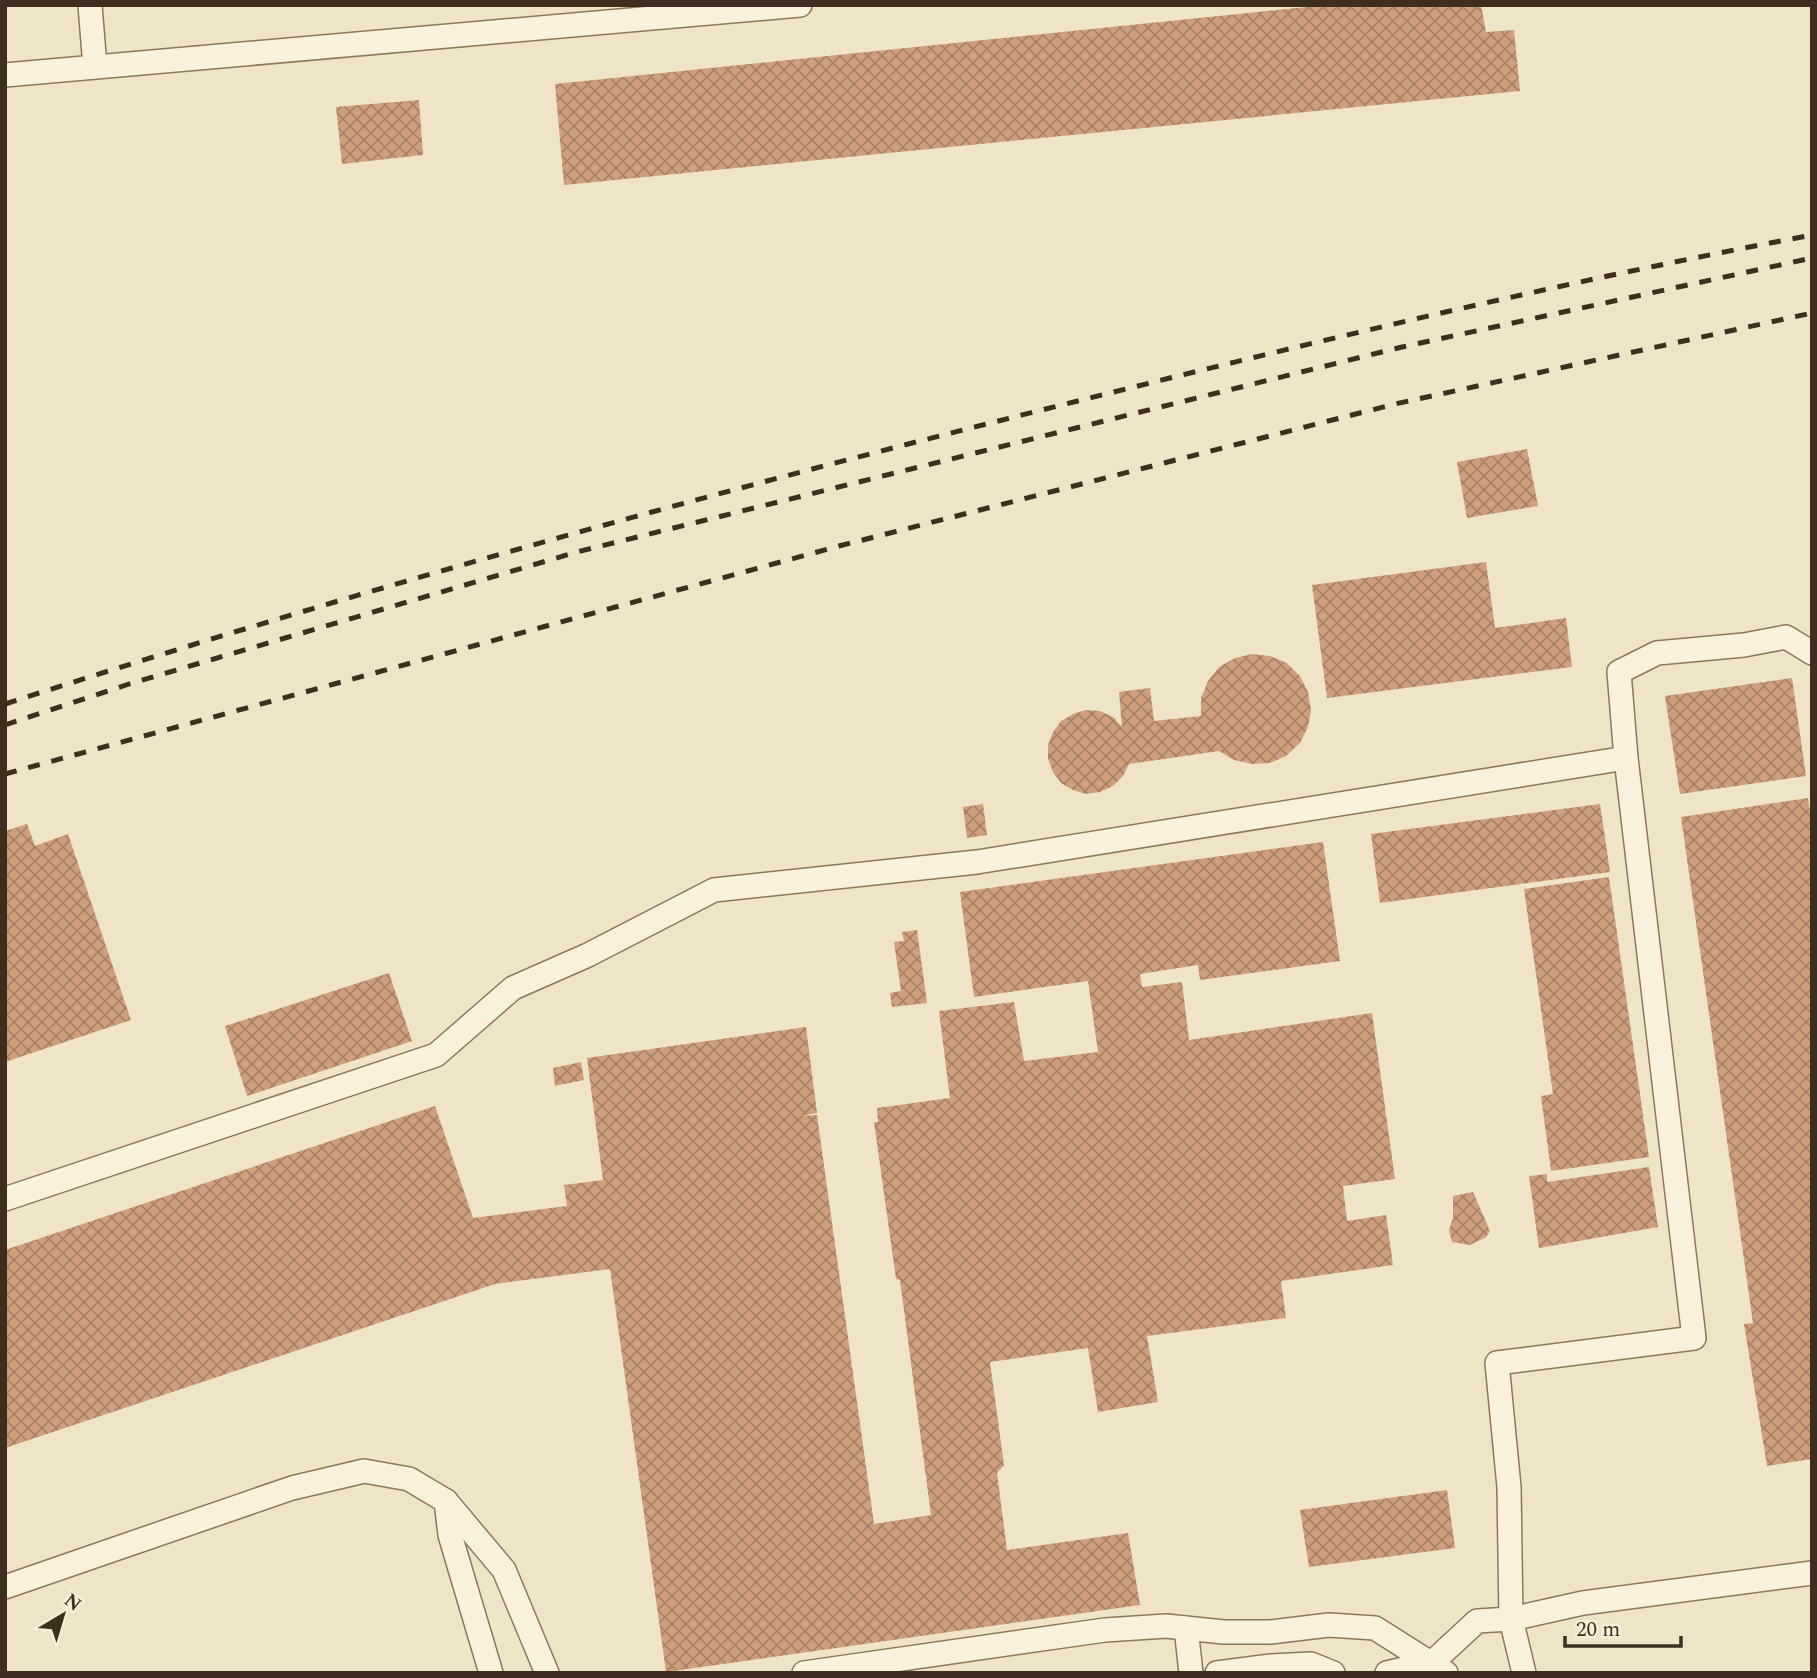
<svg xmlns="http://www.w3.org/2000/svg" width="1817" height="1678" font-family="Spectral,serif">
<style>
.building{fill:url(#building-cross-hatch)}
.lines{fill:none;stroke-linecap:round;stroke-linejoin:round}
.service-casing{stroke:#8d765c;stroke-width:26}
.service{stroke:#faf1dc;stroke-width:23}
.rail{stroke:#3d2e20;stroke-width:5;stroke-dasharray:12 12;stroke-linecap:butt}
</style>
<defs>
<pattern id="building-cross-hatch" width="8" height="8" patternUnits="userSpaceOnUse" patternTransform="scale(1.75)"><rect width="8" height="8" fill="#cf9f7d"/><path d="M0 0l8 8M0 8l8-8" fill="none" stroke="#a98266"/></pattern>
</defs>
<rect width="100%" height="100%" fill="#f0e4c8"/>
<!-- building -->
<g class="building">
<polygon points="1326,5 1481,5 1486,32 1514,30 1520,91 564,185 555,84"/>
<polygon points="419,100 423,155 342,164 336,107"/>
<polygon points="1527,449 1538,506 1467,518 1457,462"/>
<polygon points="1486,562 1495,628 1566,618 1572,667 1327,698 1312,585"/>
<polygon points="1252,654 1270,656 1287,663 1300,676 1308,692 1311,710 1308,727 1300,743 1286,756 1270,763 1252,764 1234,760 1219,751 1129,764 1123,776 1113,786 1100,792 1086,794 1073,790 1061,783 1053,772 1048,759 1048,745 1053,732 1061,721 1073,714 1086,710 1100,711 1113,717 1122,727 1119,692 1150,688 1154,721 1201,716 1201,698 1208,681 1219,667 1235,658"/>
<polygon points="1792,678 1806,776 1680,794 1665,696"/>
<polygon points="1808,798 1812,825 1812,1459 1767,1466 1744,1324 1753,1323 1681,817"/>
<polygon points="983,804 987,835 967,838 963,807"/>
<polygon points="1600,804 1610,872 1380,903 1371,834"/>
<polygon points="27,824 35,846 68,834 131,1020 5,1062 5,831"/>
<polygon points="1323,842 1340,961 1200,980 1198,965 1140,974 1142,987 1182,982 1189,1040 1372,1013 1395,1179 1343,1186 1347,1221 1386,1215 1393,1265 1281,1281 1286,1318 1147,1336 1158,1402 1098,1412 1088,1348 990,1362 1004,1465 997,1473 1007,1550 1128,1533 1140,1605 666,1672 610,1269 495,1284 5,1448 5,1250 435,1106 473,1218 567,1206 564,1185 603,1180 587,1058 806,1027 817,1113 801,1116 817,1115 874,1524 931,1515 900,1280 896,1279 874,1122 878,1122 877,1108 950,1098 939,1011 1014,1002 1024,1061 1098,1052 1088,981 974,997 960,892"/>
<polygon points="1609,877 1649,1157 1551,1171 1541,1096 1553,1094 1524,889"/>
<polygon points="917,930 927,1003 892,1007 890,993 901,991 894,942 904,941 902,932"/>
<polygon points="389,973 412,1041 247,1096 225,1026"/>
<polygon points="581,1062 584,1080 555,1086 553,1068"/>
<polygon points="1649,1167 1658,1227 1539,1248 1529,1176 1547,1174 1547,1182"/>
<polygon points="1473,1192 1490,1231 1486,1237 1470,1245 1452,1242 1449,1230 1453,1218 1453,1196"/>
<polygon points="1447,1490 1455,1548 1309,1567 1300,1510"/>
</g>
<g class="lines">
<!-- service casing -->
<g class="service-casing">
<g id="service">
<polyline points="90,5 95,67"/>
<polyline points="5,75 800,5"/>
<polyline points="5,1199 436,1055 513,988 588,955 714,890 977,862 1626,758"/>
<polyline points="446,1501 450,1535 491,1673"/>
<polyline points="5,1587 292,1488 364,1471 409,1479 446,1501 504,1570 547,1673"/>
<polyline points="1186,1628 1191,1673"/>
<polyline points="1422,1672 1477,1621 1511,1619 1583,1603 1812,1573"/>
<polyline points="804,1673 1105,1630 1166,1626 1224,1632 1270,1632 1329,1625 1375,1628 1446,1673"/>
<polyline points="1217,1673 1271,1666 1311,1664 1333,1673"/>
<polyline points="1387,1673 1429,1663"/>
<polyline points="1524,1673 1511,1619 1509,1487 1497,1363 1694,1338 1626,758 1619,672 1657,653 1744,645 1786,637 1812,653"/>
</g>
</g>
<!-- service -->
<use href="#service" class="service"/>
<!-- rail -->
<g class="rail">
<path d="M5,704c340,-110 683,-205 1029,-292 258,-65 517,-128 778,-177"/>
<polyline points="5,725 129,684 577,552 1402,347 1812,258"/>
<polyline points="5,774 839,546 1395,404 1812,313"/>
</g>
</g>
<!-- border -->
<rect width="1817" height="1678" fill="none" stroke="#3d2e20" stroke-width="14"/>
<!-- north arrow -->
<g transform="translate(63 1615) rotate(38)" stroke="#f7eed8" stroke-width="5" paint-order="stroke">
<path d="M0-5L12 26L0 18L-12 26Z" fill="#3d2e20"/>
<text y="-10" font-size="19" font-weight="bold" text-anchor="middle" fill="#3d2e20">N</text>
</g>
<!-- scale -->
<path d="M1565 1636v10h116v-10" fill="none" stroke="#3d2e20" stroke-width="3.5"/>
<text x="1576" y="1636" font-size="21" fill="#3d2e20" stroke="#f7eed8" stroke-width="5" paint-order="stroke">20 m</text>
</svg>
